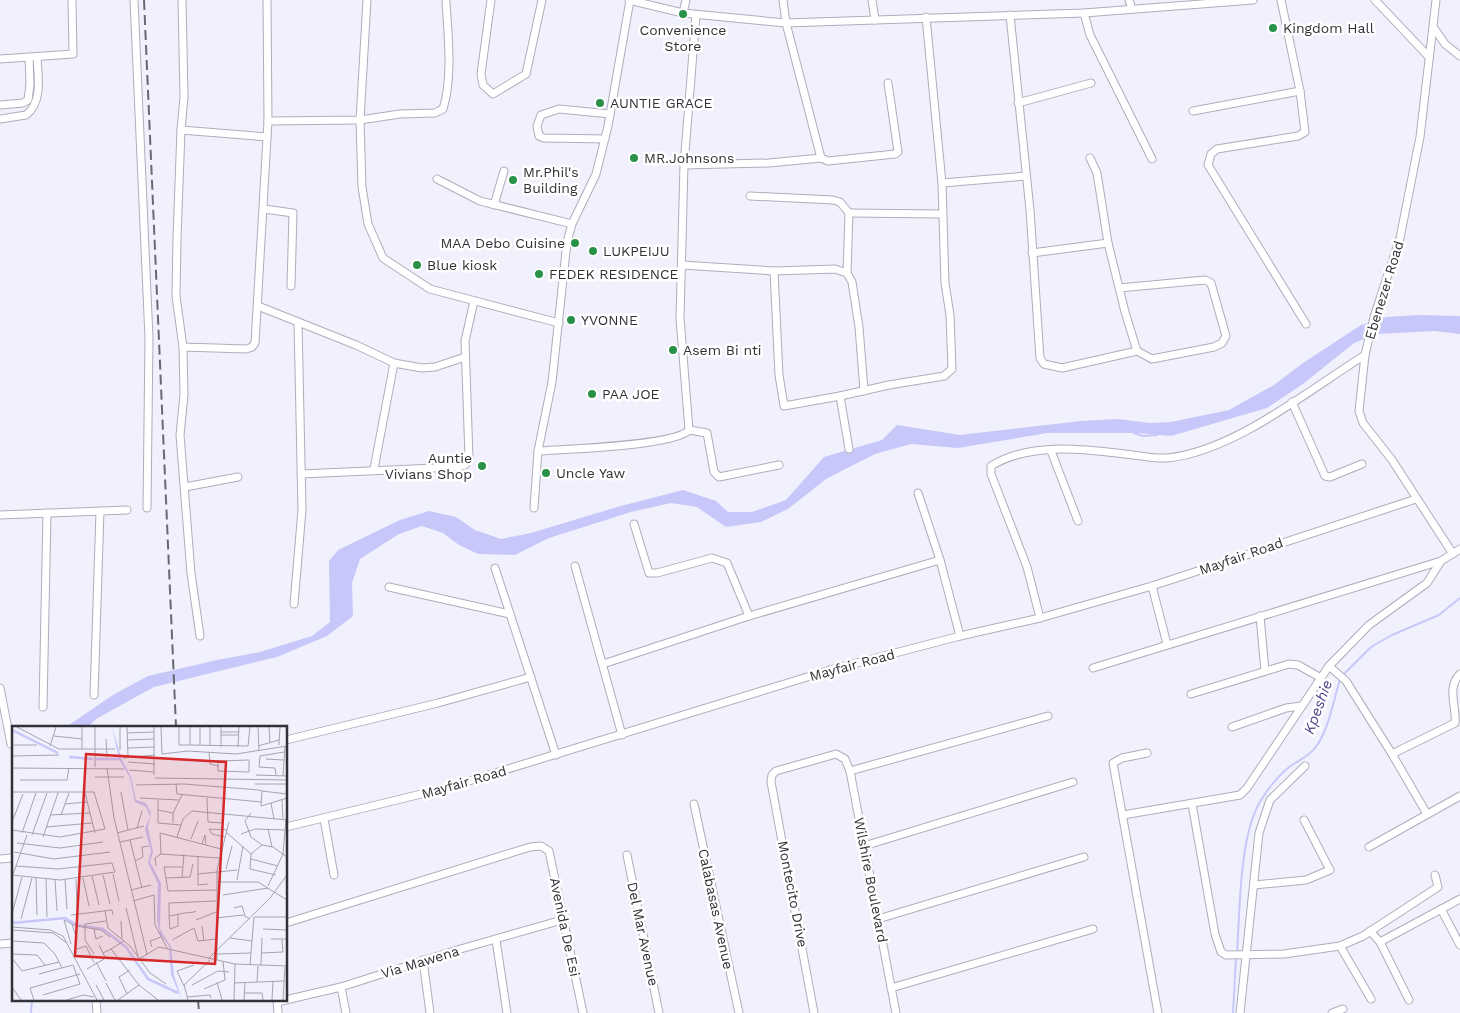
<svg xmlns="http://www.w3.org/2000/svg" width="1460" height="1013" font-family="'Work Sans',sans-serif">
<style>
.water{fill:#c8c7f9}
.lines{fill:none;stroke-linecap:round;stroke-linejoin:round}
.stream{stroke:#c8c7f9;stroke-width:2}
.minor-casing{stroke:#adadbc;stroke-width:9}
.minor{stroke:#fff;stroke-width:7}
.rail{stroke:#686870;stroke-width:2;stroke-dasharray:10 5;stroke-linecap:butt}
.poi-dot{fill:#289148;stroke:#fff;stroke-width:2}
.labels{text-anchor:middle;dominant-baseline:central;stroke-width:5;stroke-linejoin:round;paint-order:stroke}
.poi-label{font-size:14px;fill:#313138;stroke:#fff;text-anchor:start}
.street-label{font-size:14px;fill:#313138;stroke:#fff}
.water-label{font-size:15px;font-style:italic;fill:#4d458d;stroke:#fff}
.inset-river{fill:none;stroke:#c8c7f9;stroke-width:2.5}
.inset-road{fill:none;stroke:#a4a4af;stroke-width:1}
.view{fill:#d62828;fill-opacity:0.15;stroke:#d62828;stroke-width:2.5}
.inset-edge{fill:none;stroke:#313138;stroke-width:2.5}
</style>
<rect width="100%" height="100%" fill="#f1f1fe"/>
<!-- water -->
<polygon class="water" points="1418,315 1460,316 1460,334 1434,331 1378,334 1354,343 1303,384 1267,408 1171,436 1138,433 1047,433 958,448 911,444 875,454 826,479 788,509 761,522 726,527 697,507 671,503 631,512 549,538 515,555 478,554 459,545 443,533 422,526 399,534 360,559 352,583 353,616 327,636 277,657 154,687 96,719 88,727 66,727 113,695 148,676 217,660 260,652 312,636 330,622 329,561 338,550 400,520 429,511 456,517 475,530 501,539 531,533 617,507 683,490 716,501 728,512 752,512 786,500 824,457 882,440 897,425 960,435 1081,421 1118,419 1150,423 1171,422 1229,410 1274,385 1303,363 1361,325 1386,317"/>
<g class="lines">
<!-- stream -->
<g class="stream">
<polyline points="1134,433 1143,436 1157,435"/>
<polyline points="1342,676 1371,647 1392,635 1439,615 1460,598"/>
<path d="M1237,953c3,-42 2,-118 24,-153 7,-11 17,-24 27,-32 9,-7 20,-11 27,-20 14,-18 18,-47 25,-68"/>
<polyline points="31,1013 32,999"/>
<polyline points="1233,1013 1236,958"/>
</g>
<!-- minor casing -->
<g class="minor-casing">
<g id="minor">
<polyline points="134,0 149,338 147,508"/>
<polyline points="182,0 184,97 181,130 177,238 176,296 183,347 184,395 180,435 191,573 200,636"/>
<polyline points="367,0 360,120 362,187 368,224 383,258 430,289 559,323"/>
<polyline points="491,0 481,74 483,85 493,94 526,74 542,0"/>
<polyline points="629,0 683,13 786,23 1084,13 1253,0"/>
<path d="M630,0l-22,126 -12,48 -24,50 -5,18 -15,140 -14,69c27,-2 137,-5 151,-21l18,3 7,39 5,5 60,-12"/>
<polyline points="783,0 786,23 821,158 828,161 895,154 898,152 888,83"/>
<polyline points="872,0 875,20"/>
<polyline points="1129,0 1132,9"/>
<polyline points="1281,0 1300,91 1305,132 1298,136 1217,149 1211,154 1208,165 1306,324"/>
<polyline points="1375,0 1429,57"/>
<polyline points="1436,0 1420,137 1400,238 1374,317 1365,355 1359,411 1363,423 1392,460 1453,554"/>
<polyline points="683,13 686,0"/>
<polyline points="1084,13 1090,35 1152,159"/>
<polyline points="1010,15 1030,210 1040,358 1044,364 1062,368 1137,351"/>
<polyline points="1434,28 1445,44 1460,56"/>
<polyline points="0,59 73,54 72,0"/>
<polyline points="1018,103 1091,83"/>
<polyline points="0,105 23,103 28,100 30,84 29,57"/>
<polyline points="1193,111 1300,91"/>
<path d="M0,119l26,-4c17,-13 12,-39 11,-58"/>
<path d="M268,121l92,-1 40,-6 35,-1 8,-4c10,-32 5,-73 3,-107"/>
<polyline points="181,130 267,137"/>
<polyline points="605,139 544,138 539,136 537,126 541,115 559,109 610,114"/>
<polyline points="1090,158 1097,173 1108,243 1125,312 1137,351 1152,359 1157,358 1214,347 1222,343 1226,336 1211,283 1205,280 1119,288"/>
<polyline points="684,165 769,163 821,158"/>
<polyline points="437,179 480,201 572,224"/>
<polyline points="942,183 1026,176"/>
<polyline points="750,196 833,200 840,202 849,213 847,273 852,282 859,327 864,391"/>
<polyline points="494,205 504,171"/>
<polyline points="264,209 293,213 291,286"/>
<polyline points="849,213 941,214"/>
<polyline points="1032,253 1108,243"/>
<polyline points="682,265 774,271 835,269 847,273"/>
<polyline points="774,271 779,375 784,406 840,396 889,385 944,376 952,369 950,315 945,283 942,183 926,17"/>
<polyline points="258,306 356,345 394,363 422,368 435,367 465,357"/>
<polyline points="183,347 246,349 252,347 255,343 268,121 267,0"/>
<polyline points="840,396 849,449"/>
<polyline points="1292,402 1325,476 1330,477 1362,464"/>
<polyline points="689,430 680,318 684,165 696,15"/>
<polyline points="1051,451 1078,521"/>
<polyline points="374,469 394,363"/>
<polyline points="301,474 457,467 465,465 469,458 465,341 474,301"/>
<polyline points="185,487 238,477"/>
<polyline points="918,493 940,560 960,636"/>
<polyline points="534,508 538,451"/>
<polyline points="0,515 127,510"/>
<polyline points="634,524 649,573 657,573 712,558 727,563 749,616"/>
<polyline points="575,566 622,735"/>
<polyline points="495,568 556,755"/>
<polyline points="1152,586 1167,644"/>
<polyline points="389,587 510,614"/>
<polyline points="294,604 302,510 298,322"/>
<polyline points="1260,616 1265,671"/>
<path d="M1040,618l-13,-51 -36,-93v-8c39,-24 91,-17 134,-12 13,1 28,5 42,4 66,-6 142,-68 198,-103"/>
<polyline points="603,664 749,616 940,560"/>
<polyline points="1329,666 1346,681 1392,754"/>
<polyline points="1093,668 1441,561 1460,549"/>
<polyline points="0,688 11,744"/>
<polyline points="1191,694 1289,664 1298,665 1321,678"/>
<polyline points="94,695 100,511"/>
<polyline points="43,707 47,513"/>
<polyline points="1232,727 1286,708 1301,706"/>
<polyline points="286,740 438,703 531,677"/>
<polyline points="1147,753 1122,758 1113,763 1158,1013"/>
<polyline points="850,771 1048,716"/>
<polyline points="694,804 739,1013"/>
<polyline points="1192,804 1215,934 1221,952 1226,955 1284,954 1340,946 1363,936 1438,887 1435,875"/>
<path d="M1427,814l-35,-60 63,-31c2,-16 -9,-35 5,-49"/>
<polyline points="1123,815 1240,795 1247,788 1329,666 1369,625 1427,583 1441,561"/>
<polyline points="324,819 334,875"/>
<polyline points="286,827 446,788 830,670 960,636 1040,618 1152,586 1416,499"/>
<polyline points="864,846 1073,782"/>
<polyline points="1369,847 1460,796"/>
<polyline points="627,855 659,1013"/>
<polyline points="0,859 11,858"/>
<polyline points="1254,885 1306,880 1330,870 1304,820"/>
<polyline points="1441,909 1460,945"/>
<polyline points="878,919 1084,857"/>
<polyline points="286,923 530,847 541,846 549,851 583,1013"/>
<polyline points="1370,931 1380,942"/>
<polyline points="496,940 507,1013"/>
<polyline points="0,944 14,943"/>
<polyline points="1340,946 1371,999"/>
<polyline points="423,960 430,1013"/>
<polyline points="341,987 346,1013"/>
<polyline points="891,988 1093,929"/>
<polyline points="96,999 97,1013"/>
<polyline points="277,999 278,1013"/>
<polyline points="1409,1000 1380,942 1460,899"/>
<polyline points="277,1002 341,987 457,950 562,920"/>
<polyline points="814,1013 771,782 772,775 776,771 836,754 845,759 850,771 896,1013"/>
<polyline points="1240,1013 1259,833 1270,800 1305,766"/>
<polyline points="1332,1013 1343,1009"/>
</g>
</g>
<!-- minor -->
<use href="#minor" class="minor"/>
<!-- rail -->
<g class="rail">
<polyline points="144,0 176,727"/>
<polyline points="198,999 199,1013"/>
</g>
</g>
<!-- markers -->
<g class="poi-dot">
<circle cx="683" cy="14" r="5"/>
<circle cx="1273" cy="28" r="5"/>
<circle cx="600" cy="103" r="5"/>
<circle cx="634" cy="158" r="5"/>
<circle cx="513" cy="180" r="5"/>
<circle cx="575" cy="243" r="5"/>
<circle cx="593" cy="251" r="5"/>
<circle cx="417" cy="265" r="5"/>
<circle cx="539" cy="274" r="5"/>
<circle cx="571" cy="320" r="5"/>
<circle cx="673" cy="350" r="5"/>
<circle cx="592" cy="394" r="5"/>
<circle cx="482" cy="466" r="5"/>
<circle cx="546" cy="473" r="5"/>
</g>
<g class="labels">
<!-- poi labels -->
<g class="poi-label">
<text x="1283" y="28">Kingdom Hall</text>
<text x="683" y="30" text-anchor="middle">Convenience<tspan x="683" dy="16">Store</tspan></text>
<text x="610" y="103">AUNTIE GRACE</text>
<text x="644" y="158">MR.Johnsons</text>
<text x="523" y="172">Mr.Phil's<tspan x="523" dy="16">Building</tspan></text>
<text x="565" y="243" text-anchor="end">MAA Debo Cuisine</text>
<text x="603" y="251">LUKPEIJU</text>
<text x="427" y="265">Blue kiosk</text>
<text x="549" y="274">FEDEK RESIDENCE</text>
<text x="581" y="320">YVONNE</text>
<text x="683" y="350">Asem Bi nti</text>
<text x="602" y="394">PAA JOE</text>
<text x="472" y="458" text-anchor="end">Auntie<tspan x="472" dy="16">Vivians Shop</tspan></text>
<text x="556" y="473">Uncle Yaw</text>
</g>
<!-- street labels -->
<g class="street-label">
<text transform="translate(1384 290) rotate(-73)">Ebenezer Road</text>
<text transform="translate(1241 556) rotate(-19)">Mayfair Road</text>
<text transform="translate(852 665) rotate(-15)">Mayfair Road</text>
<text transform="translate(464 782) rotate(-16)">Mayfair Road</text>
<text transform="translate(871 880) rotate(79)">Wilshire Boulevard</text>
<text transform="translate(793 894) rotate(79)">Montecito Drive</text>
<text transform="translate(716 909) rotate(78)">Calabasas Avenue</text>
<text transform="translate(565 927) rotate(78)">Avenida De Esi</text>
<text transform="translate(643 934) rotate(78)">Del Mar Avenue</text>
<text transform="translate(420 962) rotate(-17)">Via Mawena</text>
</g>
<!-- water labels -->
<g class="water-label">
<text transform="translate(1318 707) rotate(-70)">Kpeshie</text>
</g>
</g>
<!-- overview -->
<g transform="translate(12 726)">
<rect width="275" height="275" fill="#f1f1fe"/>
<path d="M100,1l10,33 9,17 5,23 10,3 5,10 -3,14 5,25 -3,10 11,21 -1,46 11,18 3,28 8,25 -11,-25 -2,-29 -9,-12 -3,-14 1,-36 -10,-21 3,-12 -6,-22 5,-13 -4,-9 -11,-5 -5,-24 -11,-19z" fill="#c8c7f9"/>
<path class="inset-river" d="M0,4l46,23M57,31l24,2M84,33h24M0,197l53,-5 12,7 26,4 23,18 22,32 30,14"/>
<path class="inset-road" d="M5,1l42,22h56M70,1v22M108,1v23M115,1l1,30M142,1v48M149,1l1,27 26,-3 48,3 51,-8M167,1v18h11v-18M198,1v19M246,1l1,24M257,1l1,16M209,6h18M115,7l27,-1M209,9h18M42,10l28,3M94,13l1,18M115,14l27,-1M2,19h23M178,19l58,1 2,-19M188,19v-18M267,19l1,-18M38,20l6,-19M246,20l21,-6M209,21v-20M226,21l1,-20M116,22l27,-1M197,26l1,12 8,2M0,30l47,-1M111,32l32,-3M254,33l18,1M237,34v12l-31,-1v-10zM116,36l27,2M83,41v-40M0,42l112,1M95,42l7,50 33,136M117,44l25,2M244,49l31,1M264,49l-1,-7 -16,-1 1,-11 24,-4M271,50l2,-30M83,51h29M143,52l132,2M8,54h47l2,-12M164,58l1,10 84,8M243,58h32M124,59l48,-1 75,6 3,1 -1,15 10,-3 3,16M250,65l25,3M0,66h82l11,37 -45,8 -48,-7M109,66l7,38M73,67l10,40M128,72l39,2M195,72l1,24 14,1M270,73l1,20M146,74v23l23,2M259,77l16,-5M53,78l22,-2M146,84l15,3M239,87l-6,8 6,16 11,8M38,89l40,-2M49,89l8,-22M0,96l11,-28M161,97v-10l9,-18M34,101l46,-4M125,102l5,-17M256,103l4,18M214,106l25,22M10,107l14,-40M105,107l27,-7M229,108l14,-5 30,1M20,109l15,-42M31,111l15,-44M165,111l6,-18 9,-8 95,9M213,111l-13,-3 -3,-5 18,1M179,113l7,-18M118,114l12,48M108,116l23,-5M5,117l43,5 43,-6M190,118l3,-9 1,10M2,126l40,7 56,-7M149,128l-1,-21 61,16M186,130v18M239,133l27,7M123,135l8,-4 -1,-10 7,-1M144,140l-1,-8 6,-4 58,4M171,141h-19l4,24 49,-1M214,143l6,-23M101,148l6,27M0,149l48,5 55,-8 -3,-9 -54,6 -42,-3M91,149l7,29M264,149l-26,-6 1,-15 11,-9 11,2 14,10M80,150l7,29M0,151l15,-42M170,151l2,-23M24,152l1,37M71,152l6,28M154,152l24,-1 3,-13M34,153l1,38M53,153l2,30M64,153l1,28M43,154l2,31M225,154l6,-34M205,156h41l29,18M196,158l-10,1v-11l39,-4M256,160l15,-32 3,-35M119,164l20,-5M211,169l45,-7M121,175l21,-6 1,30 12,23M114,182l12,49M222,182l8,-2 3,9M93,185l3,17 22,18 20,27 16,11M0,188l10,-37M166,188v12l-8,3 -1,-13 6,-1 9,-2 10,-1 2,-1M59,189l41,-5 1,5M157,190v-13l47,-2M242,191h33M204,192l27,-3 7,4M9,193l11,-41M184,194l20,-8M109,195l1,18M60,198l5,16M190,200l2,15M0,201l38,3 13,6 34,64M82,203l2,10 7,-3M251,203l24,1M0,204l41,3 14,10M218,212l22,3M259,213h16M160,214l22,-12 4,13 19,-2M0,215l32,2 11,11 7,14M59,218l-7,-24 12,6 25,4 9,7M87,219l7,14M140,221l-2,-6 11,-4M65,223l9,-3 8,17M99,223l13,-8M91,227l8,-4 28,36 19,15M249,227l22,-1 -1,-12M0,228l25,1 8,10M82,228l-9,-14v-16l21,-3M205,228l34,-1M0,232l10,13 37,-9M127,233l20,-12 76,17 52,2M196,233l62,-61 17,-23M205,234v-90l12,-48M84,236l10,19M238,239l4,-48M249,239l1,-27M75,243l17,-10M27,248l34,-9 7,19 -37,11M205,256l5,18M245,256l1,-16M94,257l9,17M222,257l50,-2M84,259l8,15M180,259l26,-14 11,1M172,260l-7,-15 17,-6M0,261l9,13M192,263l21,-9 -2,-19M232,267h18l1,7M115,268l-8,-17 11,-7M175,271l23,-2 1,3M22,274l-4,-12 50,-14M55,274l16,-5 11,2M106,274l21,-15M176,274l-4,-15 26,-25M222,274l1,-36M232,274l1,-18M260,274l1,-19M271,274l2,-33"/>
<path class="view" d="M74,28l140,8 -11,202 -140,-8z"/>
<rect width="275" height="275" class="inset-edge"/>
</g>
</svg>
